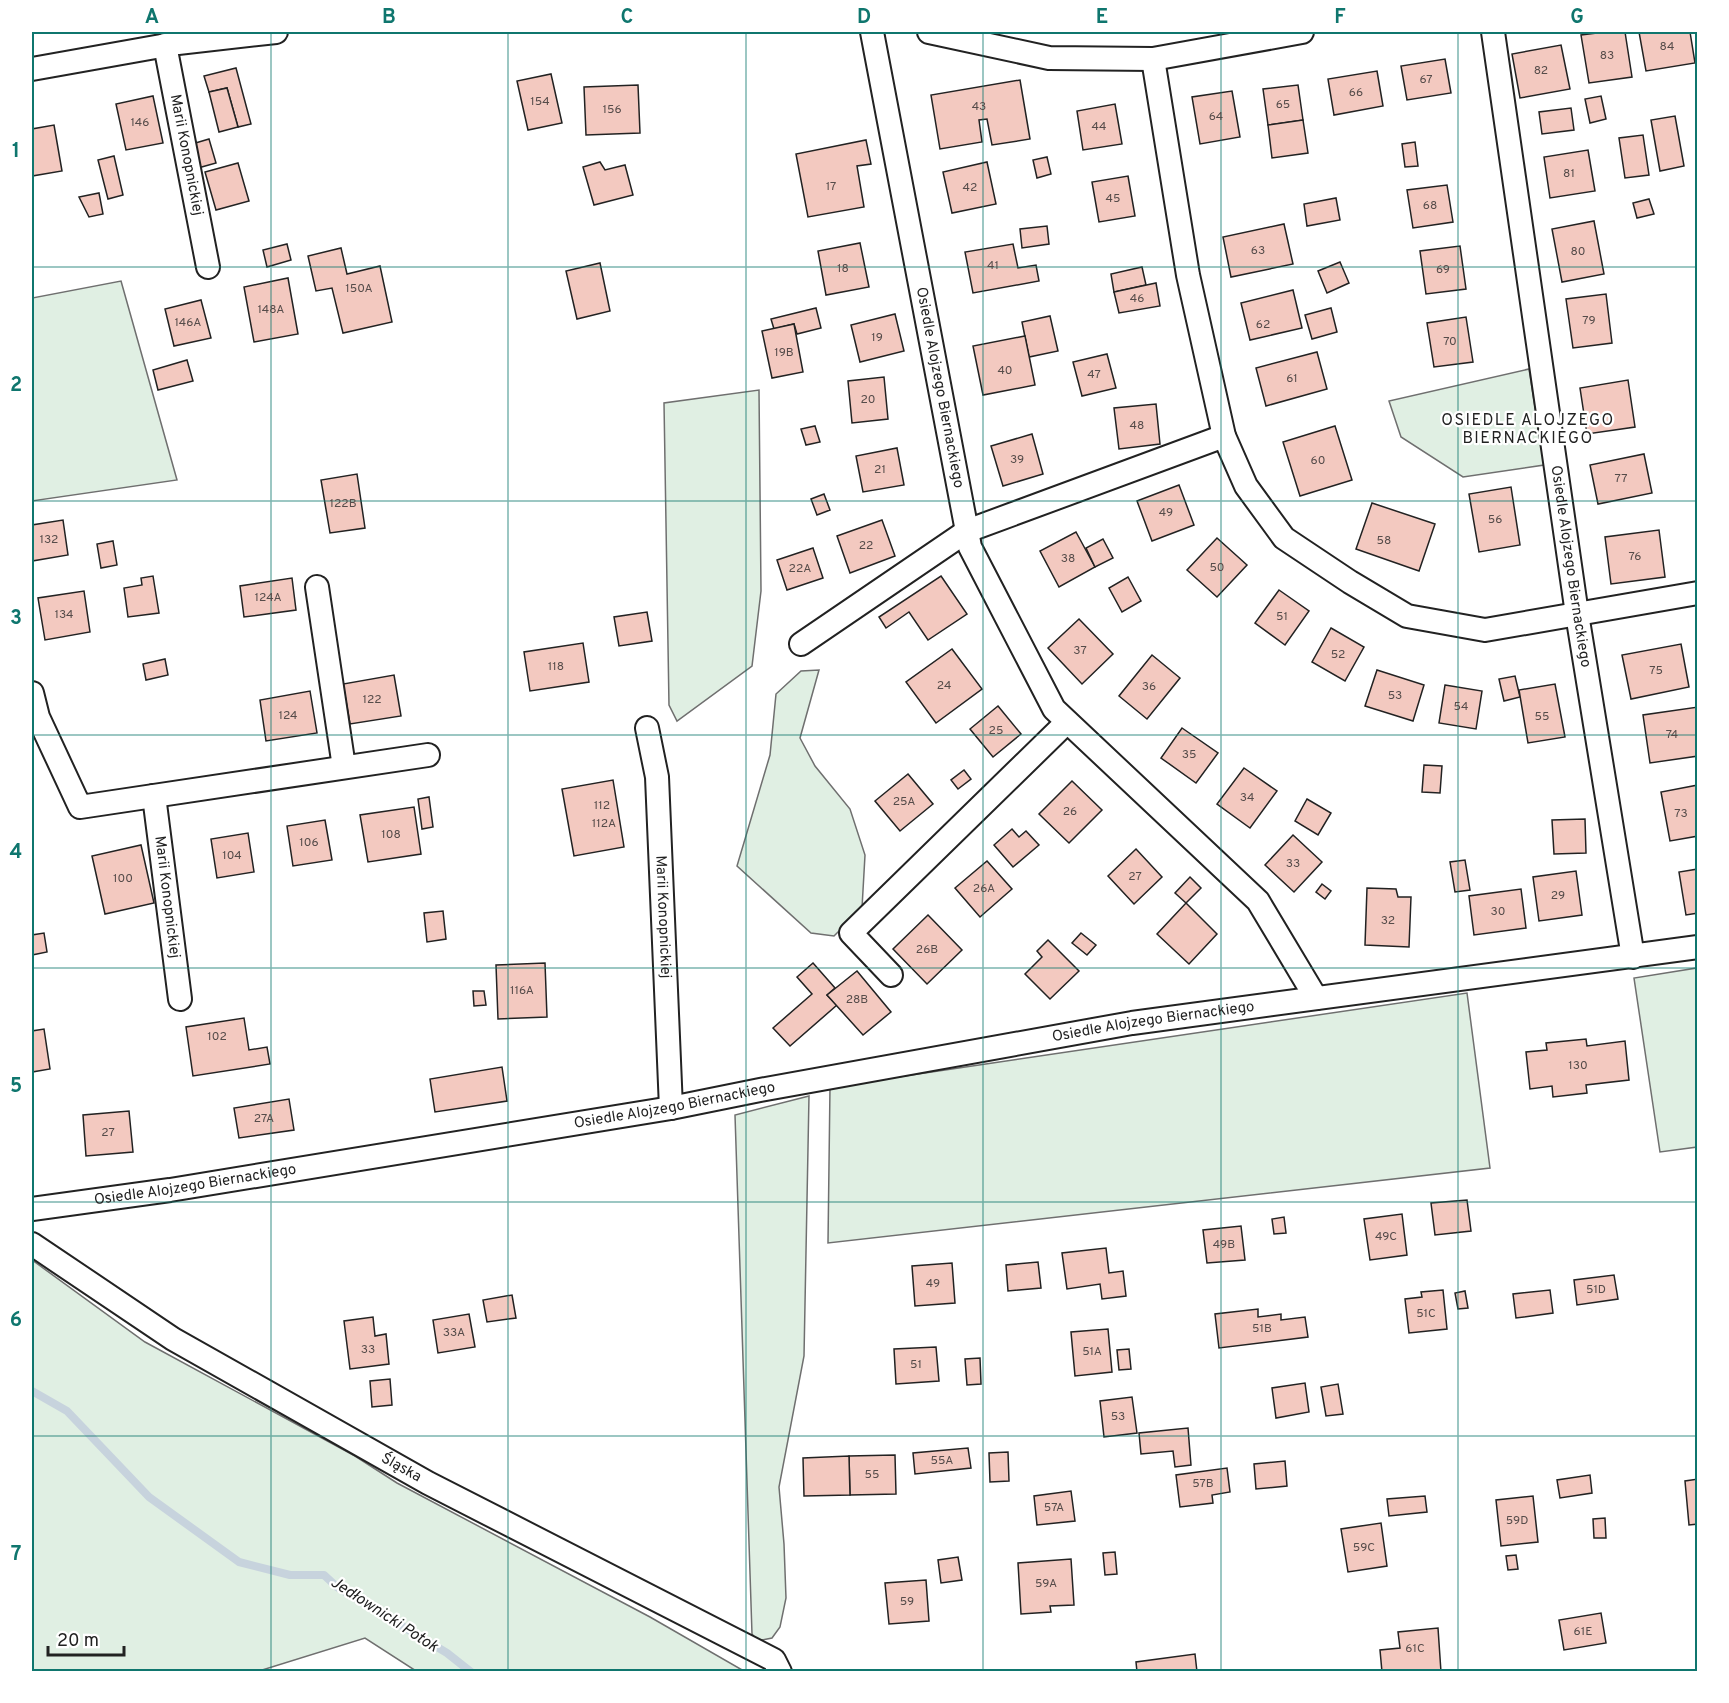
<svg xmlns="http://www.w3.org/2000/svg" width="1729" height="1703" font-family="Overpass,sans-serif">
<style>
.green{fill:#e0efe3;stroke:#6f6f6f;stroke-width:1.5}
.lines{fill:none;stroke-linecap:round;stroke-linejoin:round}
.stream{stroke:#c7d3dd;stroke-width:8}
.building{fill:#f3c9c0;stroke:#222;stroke-width:1.5}
.minor-casing{stroke:#222;stroke-width:26}
.minor{stroke:#fff;stroke-width:22}
.grid{fill:none;stroke:#0f766e;stroke-width:1.5;stroke-opacity:0.55}
.labels{text-anchor:middle;dominant-baseline:central;stroke-width:4.5;stroke-linejoin:round;paint-order:stroke}
.number-label{font-size:12px;fill:#564c4a}
.street-label{font-size:15px;fill:#222;stroke:#fff}
.neighbourhood-label{font-size:16px;letter-spacing:1.5px;fill:#222;stroke:#fff}
.water-label{font-size:16px;font-style:italic;fill:#222;stroke:#fff}
.neatline{fill:none;stroke:#0f766e;stroke-width:2}
.grid-label{font-size:20px;text-anchor:middle;font-weight:bold;fill:#0f766e}
</style>
<rect width="100%" height="100%" fill="#fff"/>
<!-- green -->
<g class="green">
<polygon points="121,281 177,480 32,501 32,298"/>
<polygon points="1529,369 1544,465 1463,477 1401,437 1389,401"/>
<polygon points="759,390 761,591 752,666 677,721 669,705 664,403"/>
<polygon points="819,670 800,738 815,766 850,809 865,855 862,908 834,936 811,933 737,866 770,755 776,694 801,671"/>
<polygon points="1697,968 1697,1147 1660,1152 1634,978"/>
<polygon points="1467,993 1490,1168 828,1243 830,1087"/>
<polygon points="809,1096 804,1356 779,1487 784,1544 786,1598 780,1627 772,1638 757,1641 752,1634 735,1115"/>
<polygon points="32,1260 145,1342 355,1456 397,1483 650,1617 744,1671 416,1671 365,1638 259,1671 32,1671"/>
</g>
<g class="lines">
<!-- stream -->
<polyline class="stream" points="32,1391 67,1411 149,1497 239,1562 290,1575 324,1575 337,1587 447,1653 471,1672"/>
</g>
<!-- building -->
<g class="building">
<polygon points="1605,32 1625,32 1632,77 1589,83 1581,35"/>
<polygon points="1639,32 1690,32 1695,63 1646,71"/>
<polygon points="1561,45 1570,89 1520,98 1512,54"/>
<polygon points="1445,59 1451,93 1407,100 1401,66"/>
<polygon points="236,68 251,124 238,127 227,88 209,92 204,76"/>
<polygon points="1377,71 1383,106 1334,115 1328,79"/>
<polygon points="551,74 562,123 528,130 517,81"/>
<polygon points="1020,80 1030,139 992,145 987,119 979,120 982,142 940,149 931,95"/>
<polygon points="638,85 640,133 586,135 584,87"/>
<polygon points="1298,85 1303,120 1268,125 1263,89"/>
<polygon points="227,88 238,127 219,132 209,92"/>
<polygon points="1232,91 1240,137 1200,144 1192,97"/>
<polygon points="153,96 163,143 126,150 116,104"/>
<polygon points="1601,96 1606,119 1590,123 1585,99"/>
<polygon points="1115,104 1122,144 1083,150 1077,111"/>
<polygon points="1571,108 1574,130 1542,134 1539,112"/>
<polygon points="1675,116 1684,166 1660,171 1651,120"/>
<polygon points="1303,120 1308,153 1272,158 1268,125"/>
<polygon points="54,125 62,171 32,176 32,129"/>
<polygon points="1643,135 1649,175 1625,178 1619,138"/>
<polygon points="209,139 216,163 198,168 192,144"/>
<polygon points="866,140 871,164 857,166 864,207 808,217 796,154"/>
<polygon points="1415,142 1418,166 1405,167 1402,144"/>
<polygon points="1588,150 1595,191 1550,198 1544,157"/>
<polygon points="114,156 123,195 108,199 98,160"/>
<polygon points="1047,157 1051,174 1037,178 1033,160"/>
<polygon points="600,162 605,170 625,165 633,195 594,205 583,167"/>
<polygon points="987,162 996,204 952,213 943,172"/>
<polygon points="238,163 249,201 216,210 205,172"/>
<polygon points="1128,176 1135,216 1099,222 1092,182"/>
<polygon points="1447,185 1453,222 1413,228 1407,190"/>
<polygon points="99,193 103,214 89,217 79,197"/>
<polygon points="1336,198 1340,220 1307,226 1304,204"/>
<polygon points="1649,199 1654,214 1637,218 1633,203"/>
<polygon points="1594,221 1604,274 1562,282 1552,229"/>
<polygon points="1284,224 1293,264 1231,277 1223,237"/>
<polygon points="1047,226 1049,244 1022,248 1020,229"/>
<polygon points="860,243 869,287 826,295 818,251"/>
<polygon points="287,244 291,260 267,267 263,250"/>
<polygon points="1013,244 1018,268 1036,265 1039,281 973,293 965,252"/>
<polygon points="1460,246 1466,289 1426,294 1420,251"/>
<polygon points="341,248 347,274 380,266 392,322 343,333 332,288 316,291 308,256"/>
<polygon points="1340,262 1349,283 1327,293 1318,271"/>
<polygon points="600,263 610,311 577,319 566,271"/>
<polygon points="1142,267 1146,285 1114,292 1111,274"/>
<polygon points="288,278 298,334 254,342 244,287"/>
<polygon points="1156,283 1160,306 1119,313 1114,292"/>
<polygon points="1293,290 1302,328 1250,340 1241,303"/>
<polygon points="1606,294 1612,343 1573,348 1566,299"/>
<polygon points="201,300 211,338 174,346 165,309"/>
<polygon points="816,308 821,328 797,334 794,324 774,329 771,319"/>
<polygon points="1331,308 1337,332 1312,339 1305,315"/>
<polygon points="895,314 904,351 860,362 851,325"/>
<polygon points="1050,316 1058,351 1029,357 1022,322"/>
<polygon points="1466,317 1473,362 1434,367 1427,323"/>
<polygon points="794,324 803,372 772,378 762,331"/>
<polygon points="1025,336 1035,385 983,395 973,346"/>
<polygon points="1317,352 1327,389 1266,406 1256,368"/>
<polygon points="1107,354 1116,388 1082,396 1073,362"/>
<polygon points="187,360 193,381 158,390 153,370"/>
<polygon points="884,377 888,419 852,423 848,381"/>
<polygon points="1628,380 1635,427 1587,434 1580,388"/>
<polygon points="1156,404 1160,444 1119,449 1114,408"/>
<polygon points="815,426 820,442 806,445 801,429"/>
<polygon points="1335,426 1352,480 1300,496 1283,442"/>
<polygon points="1032,434 1043,474 1003,486 991,446"/>
<polygon points="897,448 904,485 863,492 856,456"/>
<polygon points="1644,454 1652,493 1598,504 1590,465"/>
<polygon points="357,474 365,528 330,533 321,480"/>
<polygon points="1179,485 1194,525 1152,541 1137,501"/>
<polygon points="1511,487 1520,545 1479,552 1469,494"/>
<polygon points="824,494 830,510 817,515 811,499"/>
<polygon points="1372,503 1435,524 1419,571 1356,549"/>
<polygon points="63,520 68,555 32,561 32,525"/>
<polygon points="882,520 895,556 850,573 837,536"/>
<polygon points="1659,530 1665,577 1611,584 1605,537"/>
<polygon points="1076,532 1095,567 1059,587 1040,551"/>
<polygon points="1217,538 1247,565 1217,597 1187,570"/>
<polygon points="1103,539 1113,558 1095,567 1086,548"/>
<polygon points="113,541 117,565 101,568 97,544"/>
<polygon points="813,548 823,578 787,590 777,560"/>
<polygon points="153,576 159,613 128,617 124,588 142,585 141,578"/>
<polygon points="941,576 967,614 928,640 909,612 886,628 879,617"/>
<polygon points="1128,577 1141,601 1122,612 1109,588"/>
<polygon points="292,578 296,610 244,617 240,586"/>
<polygon points="1279,590 1309,611 1285,645 1255,623"/>
<polygon points="84,591 90,632 45,640 38,598"/>
<polygon points="647,612 652,641 619,646 614,617"/>
<polygon points="1079,619 1113,654 1082,684 1048,648"/>
<polygon points="1331,628 1364,647 1345,681 1312,662"/>
<polygon points="583,643 589,682 530,691 524,652"/>
<polygon points="1681,644 1689,687 1631,699 1622,655"/>
<polygon points="952,649 982,689 936,723 906,682"/>
<polygon points="1152,655 1180,678 1147,719 1119,696"/>
<polygon points="165,659 168,675 146,680 143,664"/>
<polygon points="1377,670 1424,685 1413,721 1365,706"/>
<polygon points="394,675 401,716 350,724 343,684"/>
<polygon points="1515,676 1520,697 1504,701 1499,679"/>
<polygon points="1555,684 1565,737 1528,743 1519,690"/>
<polygon points="1445,685 1482,691 1476,729 1439,723"/>
<polygon points="310,691 317,733 266,741 260,700"/>
<polygon points="998,706 1021,734 993,757 970,729"/>
<polygon points="1698,707 1698,756 1650,763 1643,715"/>
<polygon points="1182,728 1218,753 1196,783 1161,758"/>
<polygon points="1424,765 1442,766 1440,793 1422,792"/>
<polygon points="1244,768 1277,791 1250,828 1217,804"/>
<polygon points="964,770 971,779 958,789 951,780"/>
<polygon points="908,774 933,804 900,831 875,801"/>
<polygon points="613,780 624,847 574,856 562,789"/>
<polygon points="1072,781 1102,810 1069,843 1039,814"/>
<polygon points="1698,785 1698,836 1670,841 1661,792"/>
<polygon points="429,797 433,827 422,829 418,799"/>
<polygon points="1307,799 1331,813 1318,835 1295,821"/>
<polygon points="414,807 421,854 368,862 360,815"/>
<polygon points="1585,819 1586,853 1554,854 1552,820"/>
<polygon points="325,820 332,860 293,866 287,826"/>
<polygon points="1012,829 1019,837 1026,831 1039,845 1013,867 994,845"/>
<polygon points="248,833 254,872 217,878 211,839"/>
<polygon points="1293,835 1322,862 1294,892 1265,865"/>
<polygon points="141,845 154,903 105,914 92,856"/>
<polygon points="1136,849 1162,877 1134,904 1108,876"/>
<polygon points="1465,860 1470,890 1455,892 1450,862"/>
<polygon points="987,861 1012,889 980,917 955,888"/>
<polygon points="1698,869 1698,913 1686,915 1679,872"/>
<polygon points="1576,871 1582,915 1539,921 1533,877"/>
<polygon points="1190,877 1201,888 1186,903 1175,893"/>
<polygon points="1322,884 1331,891 1325,899 1316,892"/>
<polygon points="1367,888 1396,889 1398,897 1411,897 1409,947 1365,945"/>
<polygon points="1521,889 1526,928 1474,935 1469,896"/>
<polygon points="1186,903 1217,934 1189,964 1157,934"/>
<polygon points="443,911 446,939 427,942 424,913"/>
<polygon points="928,915 962,950 927,984 893,949"/>
<polygon points="44,933 47,952 32,955 32,935"/>
<polygon points="1081,933 1096,945 1087,955 1072,943"/>
<polygon points="1048,940 1079,971 1050,999 1025,974 1042,957 1037,951"/>
<polygon points="545,963 547,1017 498,1019 496,965"/>
<polygon points="813,963 835,988 827,995 837,1005 790,1046 773,1028 812,994 797,977"/>
<polygon points="857,971 891,1012 863,1035 827,995"/>
<polygon points="473,991 484,991 486,1005 474,1006"/>
<polygon points="244,1018 249,1050 267,1047 270,1064 193,1076 186,1027"/>
<polygon points="44,1029 50,1069 32,1072 32,1031"/>
<polygon points="1586,1039 1587,1046 1625,1041 1629,1080 1586,1085 1587,1093 1553,1097 1552,1086 1530,1089 1526,1052 1547,1050 1546,1043"/>
<polygon points="502,1067 507,1101 435,1112 430,1079"/>
<polygon points="289,1099 294,1130 239,1138 234,1108"/>
<polygon points="129,1111 133,1152 86,1156 83,1115"/>
<polygon points="1467,1200 1471,1231 1435,1235 1431,1203"/>
<polygon points="1402,1214 1407,1255 1370,1260 1364,1219"/>
<polygon points="1284,1217 1286,1233 1274,1234 1272,1219"/>
<polygon points="1241,1226 1245,1260 1207,1263 1203,1230"/>
<polygon points="1106,1248 1109,1273 1123,1271 1126,1296 1102,1299 1100,1284 1067,1289 1062,1253"/>
<polygon points="1038,1262 1041,1288 1008,1291 1006,1265"/>
<polygon points="952,1263 955,1303 915,1306 912,1266"/>
<polygon points="1614,1275 1618,1299 1577,1305 1574,1280"/>
<polygon points="1443,1290 1447,1329 1409,1333 1405,1299 1422,1297 1421,1292"/>
<polygon points="1550,1290 1553,1313 1516,1318 1513,1294"/>
<polygon points="1465,1291 1468,1308 1458,1309 1455,1293"/>
<polygon points="512,1295 516,1318 487,1322 483,1300"/>
<polygon points="1258,1309 1258,1317 1281,1314 1281,1320 1305,1317 1308,1337 1219,1348 1215,1314"/>
<polygon points="469,1314 475,1347 438,1353 433,1320"/>
<polygon points="373,1317 375,1336 386,1334 389,1364 350,1369 344,1321"/>
<polygon points="1108,1329 1112,1372 1075,1376 1071,1332"/>
<polygon points="936,1347 939,1381 896,1384 894,1349"/>
<polygon points="1129,1349 1131,1369 1119,1370 1117,1350"/>
<polygon points="980,1358 981,1384 967,1385 965,1359"/>
<polygon points="390,1379 392,1405 372,1407 370,1381"/>
<polygon points="1305,1383 1309,1412 1276,1418 1272,1388"/>
<polygon points="1338,1384 1343,1414 1326,1416 1321,1387"/>
<polygon points="1132,1397 1137,1433 1104,1437 1100,1401"/>
<polygon points="1188,1428 1191,1465 1175,1467 1173,1451 1141,1454 1139,1433"/>
<polygon points="968,1448 971,1468 915,1474 913,1453"/>
<polygon points="1008,1452 1009,1481 990,1482 989,1453"/>
<polygon points="895,1455 896,1494 850,1495 849,1456"/>
<polygon points="849,1456 850,1495 804,1496 803,1458"/>
<polygon points="1285,1461 1287,1486 1256,1489 1254,1464"/>
<polygon points="1227,1468 1230,1492 1212,1495 1213,1503 1180,1507 1176,1475"/>
<polygon points="1590,1475 1592,1493 1560,1498 1557,1480"/>
<polygon points="1698,1479 1698,1524 1689,1525 1685,1481"/>
<polygon points="1071,1491 1075,1521 1037,1525 1034,1496"/>
<polygon points="1425,1496 1427,1512 1389,1516 1387,1499"/>
<polygon points="1533,1496 1538,1542 1501,1546 1496,1500"/>
<polygon points="1605,1518 1606,1538 1594,1538 1593,1519"/>
<polygon points="1381,1523 1387,1566 1348,1572 1341,1529"/>
<polygon points="1115,1552 1117,1574 1105,1575 1103,1553"/>
<polygon points="1516,1555 1518,1569 1508,1570 1506,1556"/>
<polygon points="958,1557 962,1580 941,1583 938,1560"/>
<polygon points="1071,1559 1074,1605 1050,1606 1051,1612 1021,1614 1018,1563"/>
<polygon points="926,1580 929,1621 889,1624 885,1583"/>
<polygon points="1601,1613 1606,1643 1564,1650 1559,1620"/>
<polygon points="1438,1628 1441,1672 1382,1672 1380,1650 1400,1648 1398,1632"/>
<polygon points="1195,1654 1197,1672 1137,1672 1136,1662"/>
</g>
<g class="lines">
<!-- minor casing -->
<g class="minor-casing">
<g id="minor">
<path id="s1" d="M872,32l98,515 84,162 204,192 58,97"/>
<polyline points="929,32 1049,58 1153,59 1302,32"/>
<path id="s2" d="M1493,32l84,582 56,343"/>
<path id="s3" d="M165,45l43,222"/>
<polyline points="1153,59 1188,275 1224,436 1246,486 1284,538 1350,582 1407,616 1485,630 1698,593"/>
<polyline points="32,69 178,43 276,32"/>
<polyline points="317,587 344,767"/>
<polyline points="801,644 967,531 1224,436"/>
<polyline points="32,693 38,717 80,807 428,755"/>
<path id="s4" d="M647,728l10,49 14,331"/>
<path id="s5" d="M154,796l26,203"/>
<polyline points="891,975 851,933 1067,722"/>
<path id="s6" d="M32,1209l138,-19 501,-82 89,-18 372,-67 566,-76"/>
<path id="s7" d="M32,1244l141,95 255,144 346,177 6,12"/>
</g>
</g>
<!-- minor -->
<use href="#minor" class="minor"/>
</g>
<!-- grid -->
<path class="grid" d="M271,32v1640M508,32v1640M746,32v1640M983,32v1640M1221,32v1640M1458,32v1640M32,267h1666M32,501h1666M32,735h1666M32,968h1666M32,1202h1666M32,1436h1666"/>
<g class="labels">
<!-- number labels -->
<g class="number-label">
<text x="1667" y="47">84</text>
<text x="1607" y="56">83</text>
<text x="1541" y="71">82</text>
<text x="1426" y="80">67</text>
<text x="1356" y="93">66</text>
<text x="540" y="102">154</text>
<text x="1283" y="105">65</text>
<text x="979" y="107">43</text>
<text x="612" y="110">156</text>
<text x="1216" y="117">64</text>
<text x="140" y="123">146</text>
<text x="1099" y="127">44</text>
<text x="1569" y="174">81</text>
<text x="831" y="187">17</text>
<text x="970" y="188">42</text>
<text x="1113" y="199">45</text>
<text x="1430" y="206">68</text>
<text x="1258" y="251">63</text>
<text x="1578" y="252">80</text>
<text x="993" y="266">41</text>
<text x="843" y="269">18</text>
<text x="1443" y="270">69</text>
<text x="359" y="289">150A</text>
<text x="1137" y="299">46</text>
<text x="271" y="310">148A</text>
<text x="1589" y="321">79</text>
<text x="188" y="323">146A</text>
<text x="1263" y="325">62</text>
<text x="877" y="338">19</text>
<text x="1450" y="342">70</text>
<text x="784" y="353">19B</text>
<text x="1005" y="371">40</text>
<text x="1094" y="375">47</text>
<text x="1292" y="379">61</text>
<text x="868" y="400">20</text>
<text x="1137" y="426">48</text>
<text x="1017" y="460">39</text>
<text x="1318" y="461">60</text>
<text x="880" y="470">21</text>
<text x="1621" y="479">77</text>
<text x="343" y="504">122B</text>
<text x="1166" y="513">49</text>
<text x="1495" y="520">56</text>
<text x="49" y="540">132</text>
<text x="1384" y="541">58</text>
<text x="866" y="546">22</text>
<text x="1635" y="557">76</text>
<text x="1068" y="559">38</text>
<text x="1217" y="568">50</text>
<text x="800" y="569">22A</text>
<text x="268" y="598">124A</text>
<text x="64" y="615">134</text>
<text x="1282" y="617">51</text>
<text x="1080" y="651">37</text>
<text x="1338" y="655">52</text>
<text x="556" y="667">118</text>
<text x="1656" y="671">75</text>
<text x="944" y="686">24</text>
<text x="1149" y="687">36</text>
<text x="1395" y="696">53</text>
<text x="372" y="700">122</text>
<text x="1461" y="707">54</text>
<text x="288" y="716">124</text>
<text x="1542" y="717">55</text>
<text x="996" y="731">25</text>
<text x="1672" y="735">74</text>
<text x="1189" y="755">35</text>
<text x="1247" y="798">34</text>
<text x="904" y="802">25A</text>
<text x="602" y="806">112</text>
<text x="1070" y="812">26</text>
<text x="1681" y="814">73</text>
<text x="604" y="824">112A</text>
<text x="391" y="835">108</text>
<text x="309" y="843">106</text>
<text x="232" y="856">104</text>
<text x="1293" y="864">33</text>
<text x="1135" y="877">27</text>
<text x="123" y="879">100</text>
<text x="984" y="889">26A</text>
<text x="1558" y="896">29</text>
<text x="1498" y="912">30</text>
<text x="1388" y="921">32</text>
<text x="927" y="950">26B</text>
<text x="522" y="991">116A</text>
<text x="857" y="1000">28B</text>
<text x="217" y="1037">102</text>
<text x="1578" y="1066">130</text>
<text x="264" y="1119">27A</text>
<text x="108" y="1133">27</text>
<text x="1386" y="1237">49C</text>
<text x="1224" y="1245">49B</text>
<text x="933" y="1284">49</text>
<text x="1596" y="1290">51D</text>
<text x="1426" y="1314">51C</text>
<text x="1262" y="1329">51B</text>
<text x="454" y="1333">33A</text>
<text x="368" y="1350">33</text>
<text x="1092" y="1352">51A</text>
<text x="916" y="1365">51</text>
<text x="1118" y="1417">53</text>
<text x="942" y="1461">55A</text>
<text x="872" y="1475">55</text>
<text x="1203" y="1484">57B</text>
<text x="1054" y="1508">57A</text>
<text x="1517" y="1521">59D</text>
<text x="1364" y="1548">59C</text>
<text x="1046" y="1584">59A</text>
<text x="907" y="1602">59</text>
<text x="1583" y="1632">61E</text>
<text x="1415" y="1649">61C</text>
</g>
<!-- street labels -->
<g class="street-label">
<text stroke="none"><textPath href="#s3" startOffset="112">Marii Konopnickiej</textPath></text>
<text stroke="none"><textPath href="#s1" startOffset="362">Osiedle Alojzego Biernackiego</textPath></text>
<text stroke="none"><textPath href="#s2" startOffset="540">Osiedle Alojzego Biernackiego</textPath></text>
<text stroke="none"><textPath href="#s5" startOffset="102">Marii Konopnickiej</textPath></text>
<text stroke="none"><textPath href="#s4" startOffset="190">Marii Konopnickiej</textPath></text>
<text stroke="none"><textPath href="#s6" startOffset="1137">Osiedle Alojzego Biernackiego</textPath></text>
<text stroke="none"><textPath href="#s6" startOffset="651">Osiedle Alojzego Biernackiego</textPath></text>
<text stroke="none"><textPath href="#s6" startOffset="165">Osiedle Alojzego Biernackiego</textPath></text>
<text stroke="none"><textPath href="#s7" startOffset="432">Śląska</textPath></text>
</g>
<!-- neighbourhood labels -->
<g class="neighbourhood-label">
<text x="1528" y="421">OSIEDLE ALOJZEGO<tspan x="1528" dy="18">BIERNACKIEGO</tspan></text>
</g>
<!-- water labels -->
<g class="water-label">
<text transform="translate(384 1615) rotate(33)">Jedłownicki Potok</text>
</g>
</g>
<!-- border -->
<rect width="1729" height="1703" fill="none" stroke="#ffffff" stroke-width="66"/>
<!-- scale -->
<path d="M48 1646v9h76v-9" fill="none" stroke="#222222" stroke-width="3"/>
<text x="57" y="1646" font-size="18" fill="#222222" stroke="#ffffff" stroke-width="4.5" paint-order="stroke">20 m</text>
<rect x="33" y="33" width="1663" height="1637" class="neatline"/>
<g class="grid-label">
<text x="152" y="23">A</text>
<text x="389" y="23">B</text>
<text x="627" y="23">C</text>
<text x="864" y="23">D</text>
<text x="1102" y="23">E</text>
<text x="1340" y="23">F</text>
<text x="1577" y="23">G</text>
<text x="16" y="157">1</text>
<text x="16" y="391">2</text>
<text x="16" y="624">3</text>
<text x="16" y="858">4</text>
<text x="16" y="1092">5</text>
<text x="16" y="1326">6</text>
<text x="16" y="1560">7</text>
</g>
</svg>
